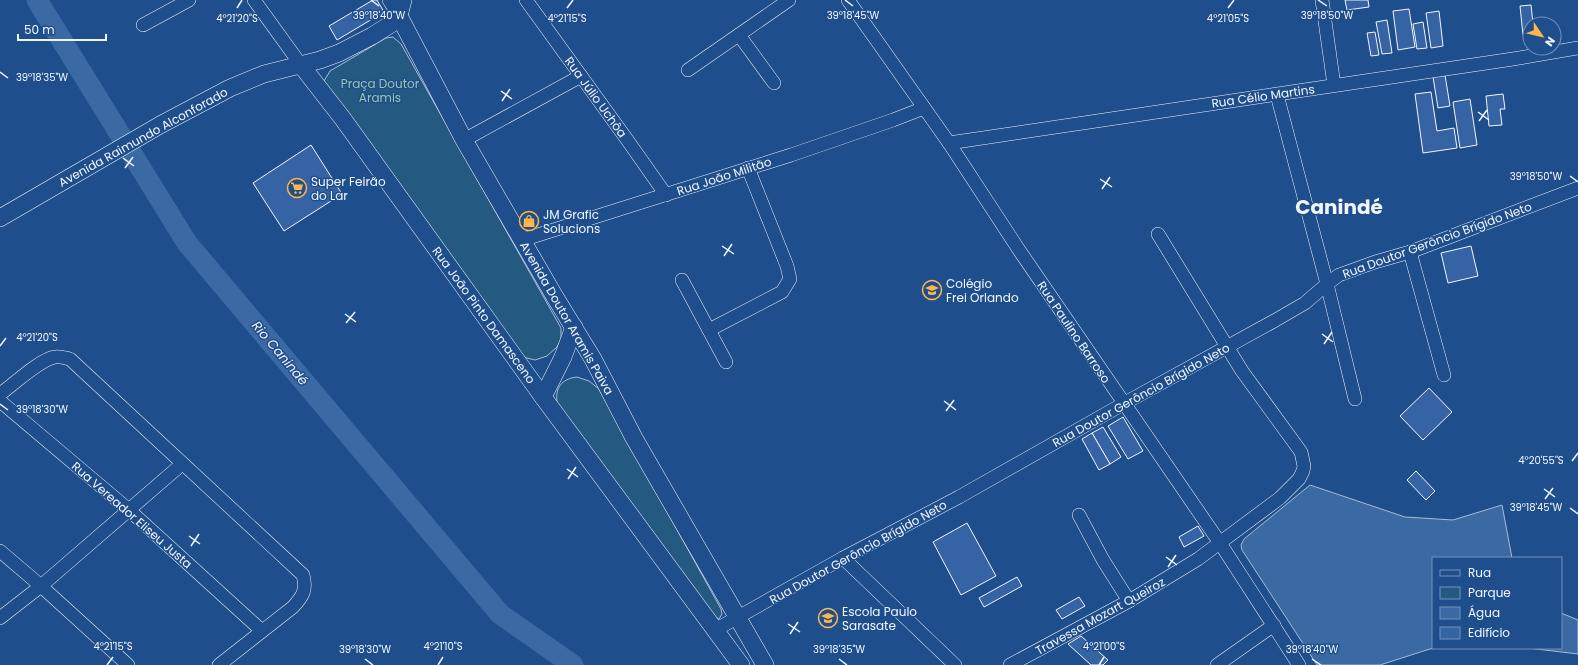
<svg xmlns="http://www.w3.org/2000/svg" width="1578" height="665" font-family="Poppins,sans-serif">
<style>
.green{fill:#245a82;stroke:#a8bbd7}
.water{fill:#3b69a3;stroke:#a8bbd7}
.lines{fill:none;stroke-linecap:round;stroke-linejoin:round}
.river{stroke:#3b69a3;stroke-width:21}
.building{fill:#3563a3;stroke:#f2f6ff}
.minor-casing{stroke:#f2f6ff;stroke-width:14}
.major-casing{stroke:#f2f6ff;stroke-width:18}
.minor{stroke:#1f4e8c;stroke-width:13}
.major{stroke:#1f4e8c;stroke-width:17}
.ticks{fill:none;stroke:#f2f6ff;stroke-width:1.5}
.labels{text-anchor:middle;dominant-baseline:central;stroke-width:3;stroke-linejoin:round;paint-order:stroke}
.park-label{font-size:12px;fill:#97c8a6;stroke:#1f4e8c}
.street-label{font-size:12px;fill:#f2f6ff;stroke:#1f4e8c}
.poi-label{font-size:12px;fill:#f2f6ff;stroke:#1f4e8c;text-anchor:start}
.water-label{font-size:13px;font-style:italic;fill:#f2f6ff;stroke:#1f4e8c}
.town-label{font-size:20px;font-weight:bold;fill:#f2f6ff;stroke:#1f4e8c}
.ticks-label{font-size:10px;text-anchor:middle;fill:#f2f6ff;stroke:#1f4e8c;stroke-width:3;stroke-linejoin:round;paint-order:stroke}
</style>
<rect width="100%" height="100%" fill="#1f4e8c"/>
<!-- green -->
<g class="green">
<polygon points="393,37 401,44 561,328 561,339 557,347 547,356 535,360 523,357 324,81 330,71 386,38"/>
<path d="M577,377l12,4 10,8 122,220 1,5 -3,5 -6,-3 -155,-209c-4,-16 1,-28 19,-30z"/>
</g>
<!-- water -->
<g class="water">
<polygon points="1310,485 1405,517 1453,520 1502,505 1512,558 1433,558 1433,648 1380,665 1317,665 1242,550 1241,545 1244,539"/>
<polygon points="1561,613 1578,620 1578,654 1528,648 1561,648"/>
</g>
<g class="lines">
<!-- river -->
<polyline class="river" points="37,0 187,243 500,614 573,665"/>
</g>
<!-- building -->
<g class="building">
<polygon points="373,0 377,0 384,12 337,40 329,26"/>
<polygon points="1345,0 1368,0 1369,7 1347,10"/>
<polygon points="1531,5 1533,24 1530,24 1530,34 1523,35 1520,6"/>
<polygon points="1409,9 1415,47 1398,50 1393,11"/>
<polygon points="1439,11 1443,46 1431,48 1426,13"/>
<polygon points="1387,20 1392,53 1382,54 1376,22"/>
<polygon points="1423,22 1427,48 1417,49 1413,24"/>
<polygon points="1375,32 1379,55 1371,56 1367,33"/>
<polygon points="1445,75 1450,106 1438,108 1433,77"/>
<polygon points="1431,92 1437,131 1454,128 1457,148 1423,153 1415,94"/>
<polygon points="1503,94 1505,109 1500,109 1502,125 1489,126 1486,96"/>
<polygon points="1470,99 1477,145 1460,148 1453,102"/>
<polygon points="311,145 342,194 284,231 253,183"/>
<polygon points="1471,246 1478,276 1448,283 1441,253"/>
<polygon points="1429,388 1452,412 1423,440 1400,416"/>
<polygon points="1123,417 1143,451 1128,459 1108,426"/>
<polygon points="1103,427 1121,457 1110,464 1092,433"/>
<polygon points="1092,433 1110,464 1099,470 1082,439"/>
<polygon points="1416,471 1435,491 1426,500 1407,480"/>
<polygon points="967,523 996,576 961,595 933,542"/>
<polygon points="1198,526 1204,536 1184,547 1179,537"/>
<polygon points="1017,577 1022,586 984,607 979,598"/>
<polygon points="1079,597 1085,606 1062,619 1056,610"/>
<polygon points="1081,636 1108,660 1103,665 1091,665 1068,644"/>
</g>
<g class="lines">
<!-- minor casing -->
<g class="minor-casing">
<g id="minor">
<polyline points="254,0 301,65"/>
<polyline points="389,0 399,16"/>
<polyline points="526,0 628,141 666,195"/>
<polyline points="848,0 949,143 1019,250 1220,543 1299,665"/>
<polyline points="1322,0 1334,85"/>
<polyline points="143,25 189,0"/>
<polyline points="739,35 774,83"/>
<polyline points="688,70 789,0"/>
<polyline points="1277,95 1327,284 1355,399"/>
<polyline points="464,140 581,76"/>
<polyline points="949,143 1513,59 1578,48"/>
<polyline points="522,240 791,155 893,120 924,108"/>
<polyline points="1410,252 1444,375"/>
<polyline points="682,280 726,362"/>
<polyline points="709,330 782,292 790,279 787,266 748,168"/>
<path d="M0,394c13,-9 40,-35 55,-37 5,-1 10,1 15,2l233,216c4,15 0,21 -10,32l-74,58"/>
<polyline points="0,401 129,510 262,631"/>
<polyline points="1079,515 1103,560 1129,601"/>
<polyline points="0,551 41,586 128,665"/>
<polyline points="843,558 955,665"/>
<polyline points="0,618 41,586 182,464"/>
<polyline points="715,630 843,558 959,497 1123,404 1274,321 1305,303 1327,284 1339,275 1375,262 1410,252 1578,188"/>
<polyline points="1010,665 1129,601 1198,559 1280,498 1299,479 1303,471 1304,466 1301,452 1242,371 1158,234"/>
<polyline points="1217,665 1274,625"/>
</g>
</g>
<!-- major casing -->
<g class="major-casing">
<g id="major">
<polyline points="399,16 464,140 555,297 593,359 634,438 765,665"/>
<polyline points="301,65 343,119 543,397 741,665"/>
<polyline points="0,218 160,125 230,88 264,74 320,60 339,53 372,36 391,24 399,16 403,0"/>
<polyline points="543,397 563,357 574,327"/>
</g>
</g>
<!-- minor -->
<use href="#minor" class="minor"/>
<!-- major -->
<use href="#major" class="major"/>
</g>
<!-- ticks -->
<path class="ticks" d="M371,0l8,6M845,0l8,6M1318,0l9,6M237,8l5,-8M567,8l6,-8M1228,8l6,-8M0,72l8,6M501,91l11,8M502,101l8,-12M1478,112l11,8M1479,121l8,-11M123,158l11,8M125,168l8,-11M1570,176l8,6M1100,179l12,8M1102,189l8,-12M722,246l12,8M724,256l8,-12M345,314l11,8M346,323l9,-11M1322,334l11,8M1324,344l8,-12M0,346l6,-8M944,401l12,9M0,404l8,6M946,411l8,-11M1572,461l6,-8M567,469l11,8M568,479l8,-12M1544,489l11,8M1545,499l8,-11M1570,508l8,6M189,536l11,8M191,546l8,-12M1166,557l11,8M1168,567l8,-12M788,624l12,8M790,634l8,-12M365,659l8,6M839,659l8,6M1312,659l9,6M107,665l6,-8M438,665l5,-8M1099,665l5,-8"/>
<!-- icons -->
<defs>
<g id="supermarket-ring" transform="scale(1)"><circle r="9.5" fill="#1f4e8c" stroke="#ffb74d" stroke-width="1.5"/><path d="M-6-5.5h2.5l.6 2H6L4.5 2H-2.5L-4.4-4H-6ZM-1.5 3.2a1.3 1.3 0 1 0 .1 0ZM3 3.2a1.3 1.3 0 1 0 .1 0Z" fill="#ffb74d"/></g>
<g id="shop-ring" transform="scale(1)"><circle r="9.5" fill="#1f4e8c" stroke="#ffb74d" stroke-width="1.5"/><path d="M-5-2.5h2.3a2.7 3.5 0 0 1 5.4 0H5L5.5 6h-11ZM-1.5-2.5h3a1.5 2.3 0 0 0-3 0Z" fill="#ffb74d"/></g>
<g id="school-ring" transform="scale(1)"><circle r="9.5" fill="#1f4e8c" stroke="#ffb74d" stroke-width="1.5"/><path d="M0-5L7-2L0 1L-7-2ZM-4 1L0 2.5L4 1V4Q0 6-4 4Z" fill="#ffb74d"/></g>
</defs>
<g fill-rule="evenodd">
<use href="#supermarket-ring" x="297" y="188"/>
<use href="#shop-ring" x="529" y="221"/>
<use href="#school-ring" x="932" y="290"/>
<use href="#school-ring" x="828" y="618"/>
</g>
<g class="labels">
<!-- park labels -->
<g class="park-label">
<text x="380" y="83">Praça Doutor<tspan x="380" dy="14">Aramis</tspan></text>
</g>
<!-- street labels -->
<g class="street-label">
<text transform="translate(1263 96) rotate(-8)">Rua Célio Martins</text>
<text transform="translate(596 97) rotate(54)">Rua Júlio Uchôa</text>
<text transform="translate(143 137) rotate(-29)">Avenida Raimundo Alconforado</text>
<text transform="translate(724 176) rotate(-18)">Rua João Militão</text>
<text transform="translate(1437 240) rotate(-20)">Rua Doutor Gerôncio Brígido Neto</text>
<text transform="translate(484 315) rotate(54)">Rua João Pinto Damasceno</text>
<text transform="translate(567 318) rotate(60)">Avenida Doutor Aramis Paiva</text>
<text transform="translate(1074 332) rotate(56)">Rua Paulino Barroso</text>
<text transform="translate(1141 395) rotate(-29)">Rua Doutor Gerôncio Brígido Neto</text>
<text transform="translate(132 515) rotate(41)">Rua Vereador Eliseu Justa</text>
<text transform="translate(858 552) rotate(-29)">Rua Doutor Gerôncio Brígido Neto</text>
<text transform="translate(1100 616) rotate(-29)">Travessa Mozart Queiroz</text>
</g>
<!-- poi labels -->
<g class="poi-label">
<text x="311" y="181">Super Feirão<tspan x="311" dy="14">do Lar</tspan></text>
<text x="543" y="214">JM Grafic<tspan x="543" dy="14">Solucions</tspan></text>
<text x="946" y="283">Colégio<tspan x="946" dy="14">Frei Orlando</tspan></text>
<text x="842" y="611">Escola Paulo<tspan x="842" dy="14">Sarasate</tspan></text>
</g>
<!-- water labels -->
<g class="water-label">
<text transform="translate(280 353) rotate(50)">Rio Canindé</text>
</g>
<!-- town labels -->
<g class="town-label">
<text x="1339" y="207">Canindé</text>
</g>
</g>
<g class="ticks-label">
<text x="853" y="19">39°18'45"W</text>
<text x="379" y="19">39°18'40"W</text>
<text x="1327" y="19">39°18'50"W</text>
<text x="237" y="22">4°21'20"S</text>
<text x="567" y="22">4°21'15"S</text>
<text x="1228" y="22">4°21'05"S</text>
<text x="42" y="81">39°18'35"W</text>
<text x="1536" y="180">39°18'50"W</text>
<text x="37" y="341">4°21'20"S</text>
<text x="42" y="413">39°18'30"W</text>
<text x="1541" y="464">4°20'55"S</text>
<text x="1536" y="511">39°18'45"W</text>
<text x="113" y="650">4°21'15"S</text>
<text x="443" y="650">4°21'10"S</text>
<text x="1104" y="650">4°21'00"S</text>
<text x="365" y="653">39°18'30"W</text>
<text x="839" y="653">39°18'35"W</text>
<text x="1312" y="653">39°18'40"W</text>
</g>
<!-- legend -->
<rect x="1432" y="557" width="130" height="92" fill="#1f4e8c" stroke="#7391ba"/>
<rect x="1440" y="570" width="20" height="6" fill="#1f4e8c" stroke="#7391ba"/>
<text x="1468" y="577" font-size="12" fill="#f2f6ff">Rua</text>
<rect x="1440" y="587" width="20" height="12" fill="#245a82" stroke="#7391ba"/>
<text x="1468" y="597" font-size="12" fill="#f2f6ff">Parque</text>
<rect x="1440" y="607" width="20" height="12" fill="#3b69a3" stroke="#7391ba"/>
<text x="1468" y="617" font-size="12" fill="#f2f6ff">Água</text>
<rect x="1440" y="627" width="20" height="12" fill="#3563a3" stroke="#7391ba"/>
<text x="1468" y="637" font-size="12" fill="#f2f6ff">Edifício</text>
<!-- north arrow -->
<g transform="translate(1542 36) rotate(125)"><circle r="19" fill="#1f4e8c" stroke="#7391ba"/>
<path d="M0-3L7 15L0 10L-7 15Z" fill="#ffb74d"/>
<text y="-6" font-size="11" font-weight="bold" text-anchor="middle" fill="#f2f6ff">N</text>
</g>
<!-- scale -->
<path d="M18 34v6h88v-6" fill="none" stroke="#f2f6ff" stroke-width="2"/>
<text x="24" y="34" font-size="12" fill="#f2f6ff" stroke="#1f4e8c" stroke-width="3" paint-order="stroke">50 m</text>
</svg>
